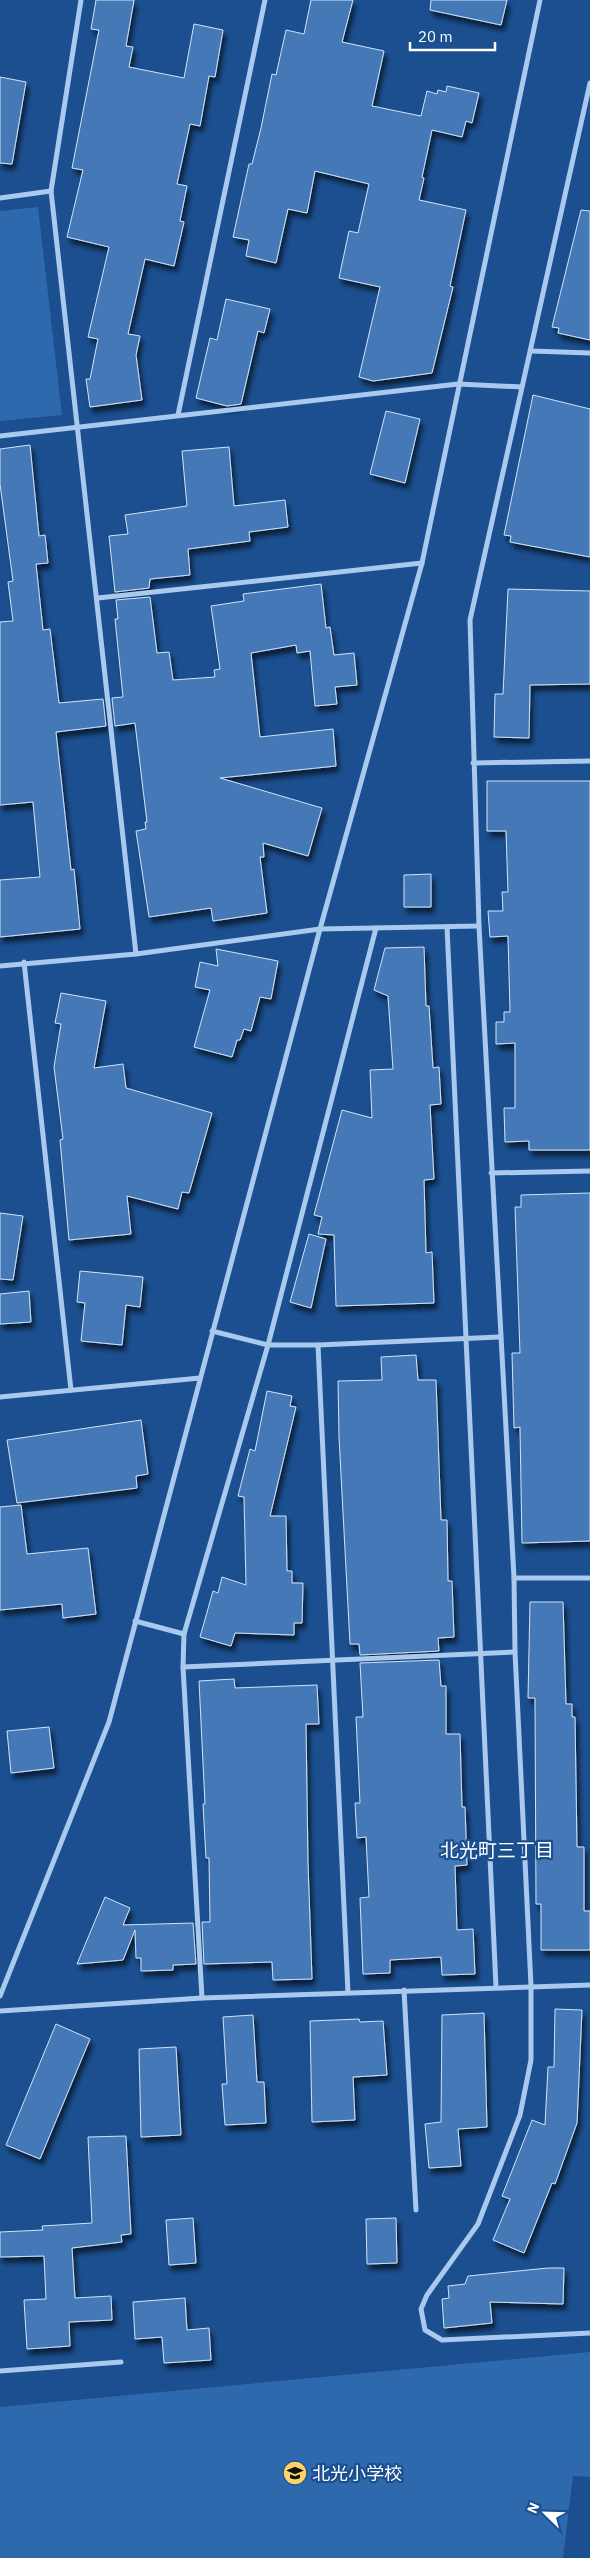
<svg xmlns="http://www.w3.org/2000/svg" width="590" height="2558" font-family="'IBM Plex Sans','Noto Sans JP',sans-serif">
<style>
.green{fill:#2e69ad}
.building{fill:#4478b7;stroke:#cfe3fa;filter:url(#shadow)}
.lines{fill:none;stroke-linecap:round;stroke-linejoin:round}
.minor{stroke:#a9c9ee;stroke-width:5}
.labels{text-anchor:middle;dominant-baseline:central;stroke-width:4.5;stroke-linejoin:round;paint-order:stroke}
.poi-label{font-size:18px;fill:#fff;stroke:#1b4f8f;text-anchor:start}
.neighbourhood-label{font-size:19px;fill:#fff;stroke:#1b4f8f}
</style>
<defs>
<filter id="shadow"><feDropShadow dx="3" dy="5.5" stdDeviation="2.5" flood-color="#0009"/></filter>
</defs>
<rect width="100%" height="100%" fill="#1b4f8f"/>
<!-- green -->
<g class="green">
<polygon points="38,207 62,415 0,421 0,211"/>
<polygon points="590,2352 590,2477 573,2476 563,2558 0,2558 0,2407"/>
</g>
<!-- building -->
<g class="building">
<polygon points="96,0 134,0 126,46 133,47 129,67 184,78 194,24 223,30 215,77 209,76 200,126 190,124 177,184 187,186 180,221 184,222 174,266 145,259 128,334 140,336 136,355 142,400 90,407 86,379 90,379 98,339 88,337 109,247 67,237 83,170 72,168 99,30 91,29"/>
<polygon points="311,0 353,0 342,42 384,51 372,106 421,116 427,91 437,94 438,90 446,92 447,86 479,93 472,123 466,121 462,137 432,130 422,177 424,178 419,200 466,210 450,286 453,287 432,373 373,381 359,377 380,287 339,278 349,231 358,233 369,184 315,171 307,213 288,209 276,263 246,256 249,240 233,237 249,164 252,164 261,128 272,74 276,75 286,30 304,34"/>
<polygon points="431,0 507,0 501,25 430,10"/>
<polygon points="0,77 26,82 12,164 0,163"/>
<polygon points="581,210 590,211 590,340 558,333 559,328 552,327"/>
<polygon points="226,299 270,309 264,333 258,331 241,404 227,406 196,398 210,338 217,340"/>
<polygon points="533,395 590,409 590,557 510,542 511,536 504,535"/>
<polygon points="386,411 420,419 405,483 370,474"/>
<polygon points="30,445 39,536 45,535 48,563 36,564 43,630 50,629 59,703 103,699 106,726 56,732 71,870 74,869 80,929 0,937 0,880 40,877 33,802 0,805 0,622 13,621 8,582 13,581 0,484 0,449"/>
<polygon points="229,447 234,506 285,500 288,527 249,532 250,541 188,549 190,575 150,579 149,588 115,592 109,536 128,534 125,515 187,506 182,451"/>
<polygon points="321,584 326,628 330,627 334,655 354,653 357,685 335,687 337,704 315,706 310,651 297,653 296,645 251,653 260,737 333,729 336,766 220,778 322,808 308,856 263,843 264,857 260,857 267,913 213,921 211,908 149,917 136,831 146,829 145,822 147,822 135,723 115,726 112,698 123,697 115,619 118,619 116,600 150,597 157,653 169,652 173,680 215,677 214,670 220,669 211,606 244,601 243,594"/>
<polygon points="508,589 590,591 590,684 530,685 529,738 494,737 495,694 503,694"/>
<polygon points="487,781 590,781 590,1150 529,1150 529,1141 505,1142 504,1108 515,1108 515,1043 496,1044 496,1022 504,1022 504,1012 510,1012 508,936 490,937 488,911 503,911 502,892 508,892 506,831 487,831"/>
<polygon points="431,874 431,907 404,907 404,875"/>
<polygon points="424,947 426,1006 429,1006 433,1068 439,1067 441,1104 430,1105 434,1179 424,1180 426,1253 432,1252 434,1303 336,1306 334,1235 318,1234 322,1217 314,1215 342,1110 372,1118 370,1070 393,1069 388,996 374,990 385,948"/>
<polygon points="216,949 278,961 271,999 260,997 251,1031 244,1029 240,1040 237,1040 232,1057 194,1047 210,990 195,987 200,962 218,966"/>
<polygon points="61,993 106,1001 94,1068 123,1064 126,1088 212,1113 189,1193 182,1192 178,1209 127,1196 131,1234 69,1240 60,1140 63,1139 54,1067 61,1024 55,1023"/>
<polygon points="590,1193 590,1541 522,1543 520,1427 514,1428 512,1353 520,1353 515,1207 521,1207 521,1195"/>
<polygon points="0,1213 23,1216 13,1280 0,1279"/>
<polygon points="309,1234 326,1239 311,1308 290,1302"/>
<polygon points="80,1271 143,1277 140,1307 126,1305 122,1345 81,1341 85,1303 77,1302"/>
<polygon points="29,1291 31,1322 0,1324 0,1294"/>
<polygon points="416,1355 418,1380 436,1380 441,1520 447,1520 448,1581 452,1581 454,1637 438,1638 439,1651 360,1655 359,1644 350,1644 339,1437 338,1381 382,1380 381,1357"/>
<polygon points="267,1391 292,1396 290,1406 296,1407 270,1516 286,1516 287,1571 292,1571 292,1583 303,1583 302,1623 294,1623 294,1635 235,1633 231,1646 200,1637 213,1591 218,1593 222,1577 246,1585 244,1497 238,1496 250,1449 255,1451"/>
<polygon points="141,1420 148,1474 136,1476 137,1488 17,1503 7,1440"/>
<polygon points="21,1505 27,1554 88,1548 96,1614 63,1618 62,1604 0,1610 0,1507"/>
<polygon points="530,1602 563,1602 566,1704 572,1704 572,1717 575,1717 577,1847 584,1847 584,1911 590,1911 590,1950 541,1950 541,1904 536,1904 535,1698 528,1698"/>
<polygon points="439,1660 441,1686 446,1686 446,1734 460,1734 462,1807 465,1807 467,1865 455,1866 457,1930 473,1929 475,1974 442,1975 441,1957 390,1960 390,1973 363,1974 360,1898 369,1897 366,1837 357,1838 355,1803 360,1803 356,1717 363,1717 360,1663"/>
<polygon points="234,1679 235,1688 317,1685 319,1724 306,1724 308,1863 312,1979 273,1980 272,1962 204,1964 202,1922 210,1922 209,1858 206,1858 203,1804 205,1804 199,1681"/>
<polygon points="49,1727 54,1768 11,1773 7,1731"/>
<polygon points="105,1897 130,1908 123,1925 193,1923 196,1964 173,1965 173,1970 141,1971 141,1958 136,1958 135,1930 123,1960 77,1964"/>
<polygon points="555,2009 582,2010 577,2123 555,2184 552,2183 524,2253 493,2240 510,2199 502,2196 532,2120 545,2125 548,2067 554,2067"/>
<polygon points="484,2013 487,2127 458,2129 461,2166 429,2168 425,2124 441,2122 442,2015"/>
<polygon points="253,2015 257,2082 264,2082 266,2123 225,2125 222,2084 227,2084 223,2017"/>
<polygon points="359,2019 360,2022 383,2021 387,2075 353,2077 355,2120 312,2122 310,2021"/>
<polygon points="56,2024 90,2039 40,2159 6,2145"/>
<polygon points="176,2047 181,2135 141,2137 139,2049"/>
<polygon points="126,2136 131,2234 121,2235 122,2242 72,2248 75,2298 111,2296 112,2320 69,2322 70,2346 27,2349 24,2300 46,2299 44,2256 0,2257 0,2232 43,2230 42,2226 92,2223 88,2137"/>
<polygon points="193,2218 196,2263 169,2265 166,2220"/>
<polygon points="396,2218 397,2263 367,2264 366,2219"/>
<polygon points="548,2268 564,2268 563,2304 490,2302 492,2323 444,2328 442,2299 449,2298 448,2286 465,2284 468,2276"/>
<polygon points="185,2298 187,2330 209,2328 211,2360 164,2363 162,2337 135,2339 133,2302"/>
</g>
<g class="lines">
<!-- minor -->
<g class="minor">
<polyline points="81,0 51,191 136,954"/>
<polyline points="590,83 470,620 479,926 514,1578 515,1652 531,1986 531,2060 520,2115 478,2224 427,2295 421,2309 425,2330 442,2340 590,2333"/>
<polyline points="0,198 51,191"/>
<polyline points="531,351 590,353"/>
<polyline points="178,415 265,0"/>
<polyline points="0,436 458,384 522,387"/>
<polyline points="98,598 422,563"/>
<polyline points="473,763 590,761"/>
<polyline points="447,927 496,1987"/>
<polyline points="24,962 71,1390"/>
<polyline points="0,966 136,954 320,929 479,926"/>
<polyline points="491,1173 590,1171"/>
<polyline points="212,1331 268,1345 318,1345 499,1337"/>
<polyline points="318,1345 348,1993"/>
<polyline points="0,1397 200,1378"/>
<polyline points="514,1578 590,1578"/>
<polyline points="135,1621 184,1634"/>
<polyline points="183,1667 515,1652"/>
<polyline points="404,1990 416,2210"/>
<polyline points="0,1996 109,1722 320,929 422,563 540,0"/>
<polyline points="202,1998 183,1667 184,1634 268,1345 376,928"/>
<polyline points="0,2011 202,1998 590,1985"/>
<polyline points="0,2371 121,2362"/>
</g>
</g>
<!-- icons -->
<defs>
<g id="school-disc" transform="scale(1.25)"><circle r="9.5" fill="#ffd166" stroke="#1b4f8f"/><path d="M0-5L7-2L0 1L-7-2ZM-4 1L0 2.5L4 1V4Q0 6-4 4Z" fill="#111"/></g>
</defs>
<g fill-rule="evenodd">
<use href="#school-disc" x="295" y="2473"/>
</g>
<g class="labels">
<!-- poi labels -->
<g class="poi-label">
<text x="312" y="2473">北光小学校</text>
</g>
<!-- neighbourhood labels -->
<g class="neighbourhood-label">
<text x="497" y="1850">北光町三丁目</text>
</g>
</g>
<!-- north arrow -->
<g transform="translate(545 2513) rotate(293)" stroke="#1b4f8f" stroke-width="4" paint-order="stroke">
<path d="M0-4L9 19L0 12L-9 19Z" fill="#ffffff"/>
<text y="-8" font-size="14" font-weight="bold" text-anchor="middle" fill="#ffffff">N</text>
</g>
<!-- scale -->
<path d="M410 42v8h85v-8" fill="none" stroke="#ffffff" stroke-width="2.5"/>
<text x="418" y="42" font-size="15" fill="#ffffff" stroke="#1b4f8f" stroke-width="4" paint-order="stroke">20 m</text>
</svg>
